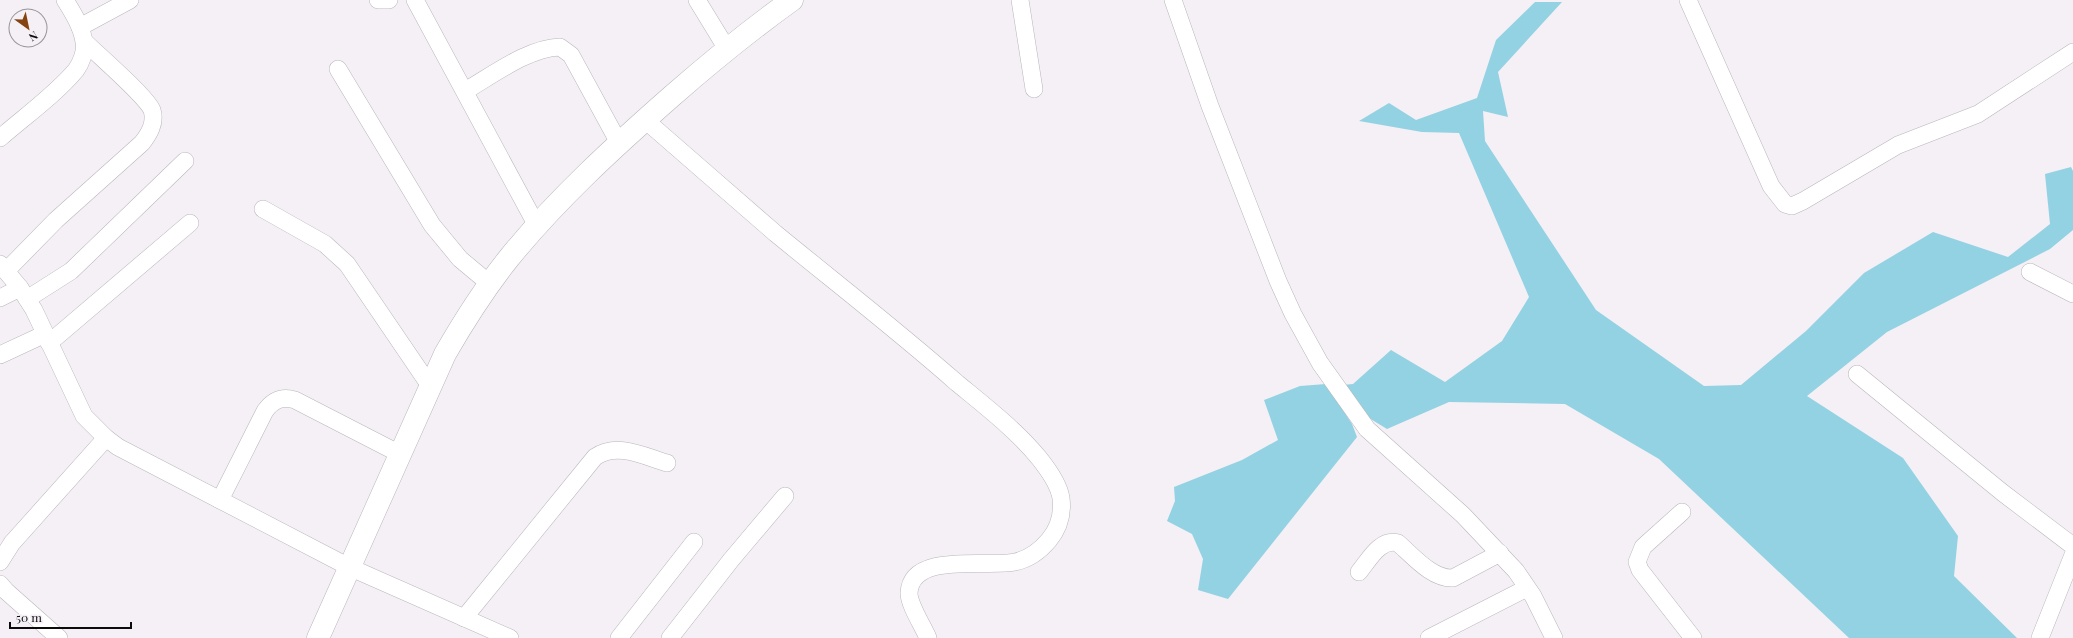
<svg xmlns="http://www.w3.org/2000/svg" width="2073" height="638" font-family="'Playfair Display',serif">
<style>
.water{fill:#93d2e2}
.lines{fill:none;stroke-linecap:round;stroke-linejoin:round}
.street-casing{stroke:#bab6bb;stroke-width:18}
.secondary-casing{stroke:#bab6bb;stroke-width:23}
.street{stroke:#fff;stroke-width:17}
.secondary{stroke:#fff;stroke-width:22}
</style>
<rect width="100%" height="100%" fill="#f4f0f5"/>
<!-- water -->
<g class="water">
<polygon points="1535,2 1562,2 1498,72 1508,117 1483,111 1485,141 1596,310 1704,386 1741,385 1806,331 1864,273 1933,232 2008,257 2050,224 2045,174 2071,167 2073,171 2073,230 2050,249 1887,332 1807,396 1903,458 1958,536 1954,576 2017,638 1849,638 1659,459 1565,404 1449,402 1387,429 1369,418 1343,385 1353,384 1391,350 1445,382 1502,341 1529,297 1459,133 1422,132 1359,121 1389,103 1416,120 1477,98 1496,40"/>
<polygon points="1326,384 1352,424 1357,437 1228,599 1198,590 1203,559 1192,534 1167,521 1175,501 1174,487 1242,460 1278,440 1264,400 1300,386"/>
</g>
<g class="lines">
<!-- street casing -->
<g class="street-casing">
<g id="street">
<polyline points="378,0 389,0"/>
<polyline points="415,0 537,226"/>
<polyline points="697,0 727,49"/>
<polyline points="1020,0 1034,89"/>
<polyline points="1173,0 1210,106 1278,281 1293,314 1320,363 1367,429 1463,515 1516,571 1533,596 1554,638"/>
<polyline points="1688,0 1771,186 1785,204 1792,206 1803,201 1898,145 1978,114 2073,52"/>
<polyline points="80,27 130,0"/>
<polyline points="338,69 432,225 460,259 490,284"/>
<path d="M465,91c28,-16 63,-43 95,-44l11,8 48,88"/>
<path d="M644,119c44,38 87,76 131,114 61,50 123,98 182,150 28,23 59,47 82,75 8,10 20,27 22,40 2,16 -2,30 -12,42 -10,12 -20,19 -34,22 -27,6 -104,-11 -106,31 0,12 14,33 19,45"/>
<path d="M0,138c24,-21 55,-43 76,-68 5,-7 10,-19 8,-28 -2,-15 -11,-29 -19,-42"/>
<polyline points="263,209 325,244 347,264 430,386"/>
<polyline points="0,264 20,288 34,310 84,416 106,438 118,447 349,567 510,638"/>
<path d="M6,271l50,-51 86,-77c7,-9 14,-20 10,-33 -6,-14 -54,-55 -67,-68"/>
<polyline points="2030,272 2073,294"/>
<polyline points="0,298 20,288"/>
<polyline points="27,299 71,271 185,161"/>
<polyline points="49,343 190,223"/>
<polyline points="0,355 45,334"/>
<polyline points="1857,374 2003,493 2073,546"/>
<path d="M220,500l45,-89c8,-11 17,-15 30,-11l105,54"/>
<polyline points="1682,512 1643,547 1637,562 1640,570 1693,638"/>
<polyline points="0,562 12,543 106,438"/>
<path d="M1359,572c10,-12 21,-34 39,-29 15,13 34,36 55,35l47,-25"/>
<polyline points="0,584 6,591 59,638"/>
<path d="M464,618l131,-161c23,-15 48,-1 72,6"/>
<polyline points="619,638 694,542"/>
<polyline points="670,638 731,560 785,496"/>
<polyline points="1429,638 1527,588"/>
<polyline points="2040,638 2073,555"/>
</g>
</g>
<!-- secondary casing -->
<g class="secondary-casing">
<path id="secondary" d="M318,638l127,-284c19,-33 40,-66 64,-96 48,-59 105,-111 163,-162 39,-34 78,-66 120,-96"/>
</g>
<!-- street -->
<use href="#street" class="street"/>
<!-- secondary -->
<use href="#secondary" class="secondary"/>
</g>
<!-- north arrow -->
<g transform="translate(28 28) rotate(147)"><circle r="19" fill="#f4f0f5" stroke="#979498"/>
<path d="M0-3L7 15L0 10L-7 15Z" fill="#854311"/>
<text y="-6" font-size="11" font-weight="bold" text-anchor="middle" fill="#0c0b0c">N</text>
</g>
<!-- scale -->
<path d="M10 622v6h121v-6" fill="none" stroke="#0c0b0c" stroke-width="2"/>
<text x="16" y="622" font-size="12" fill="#0c0b0c" stroke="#f4f0f5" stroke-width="3" paint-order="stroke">50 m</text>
</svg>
